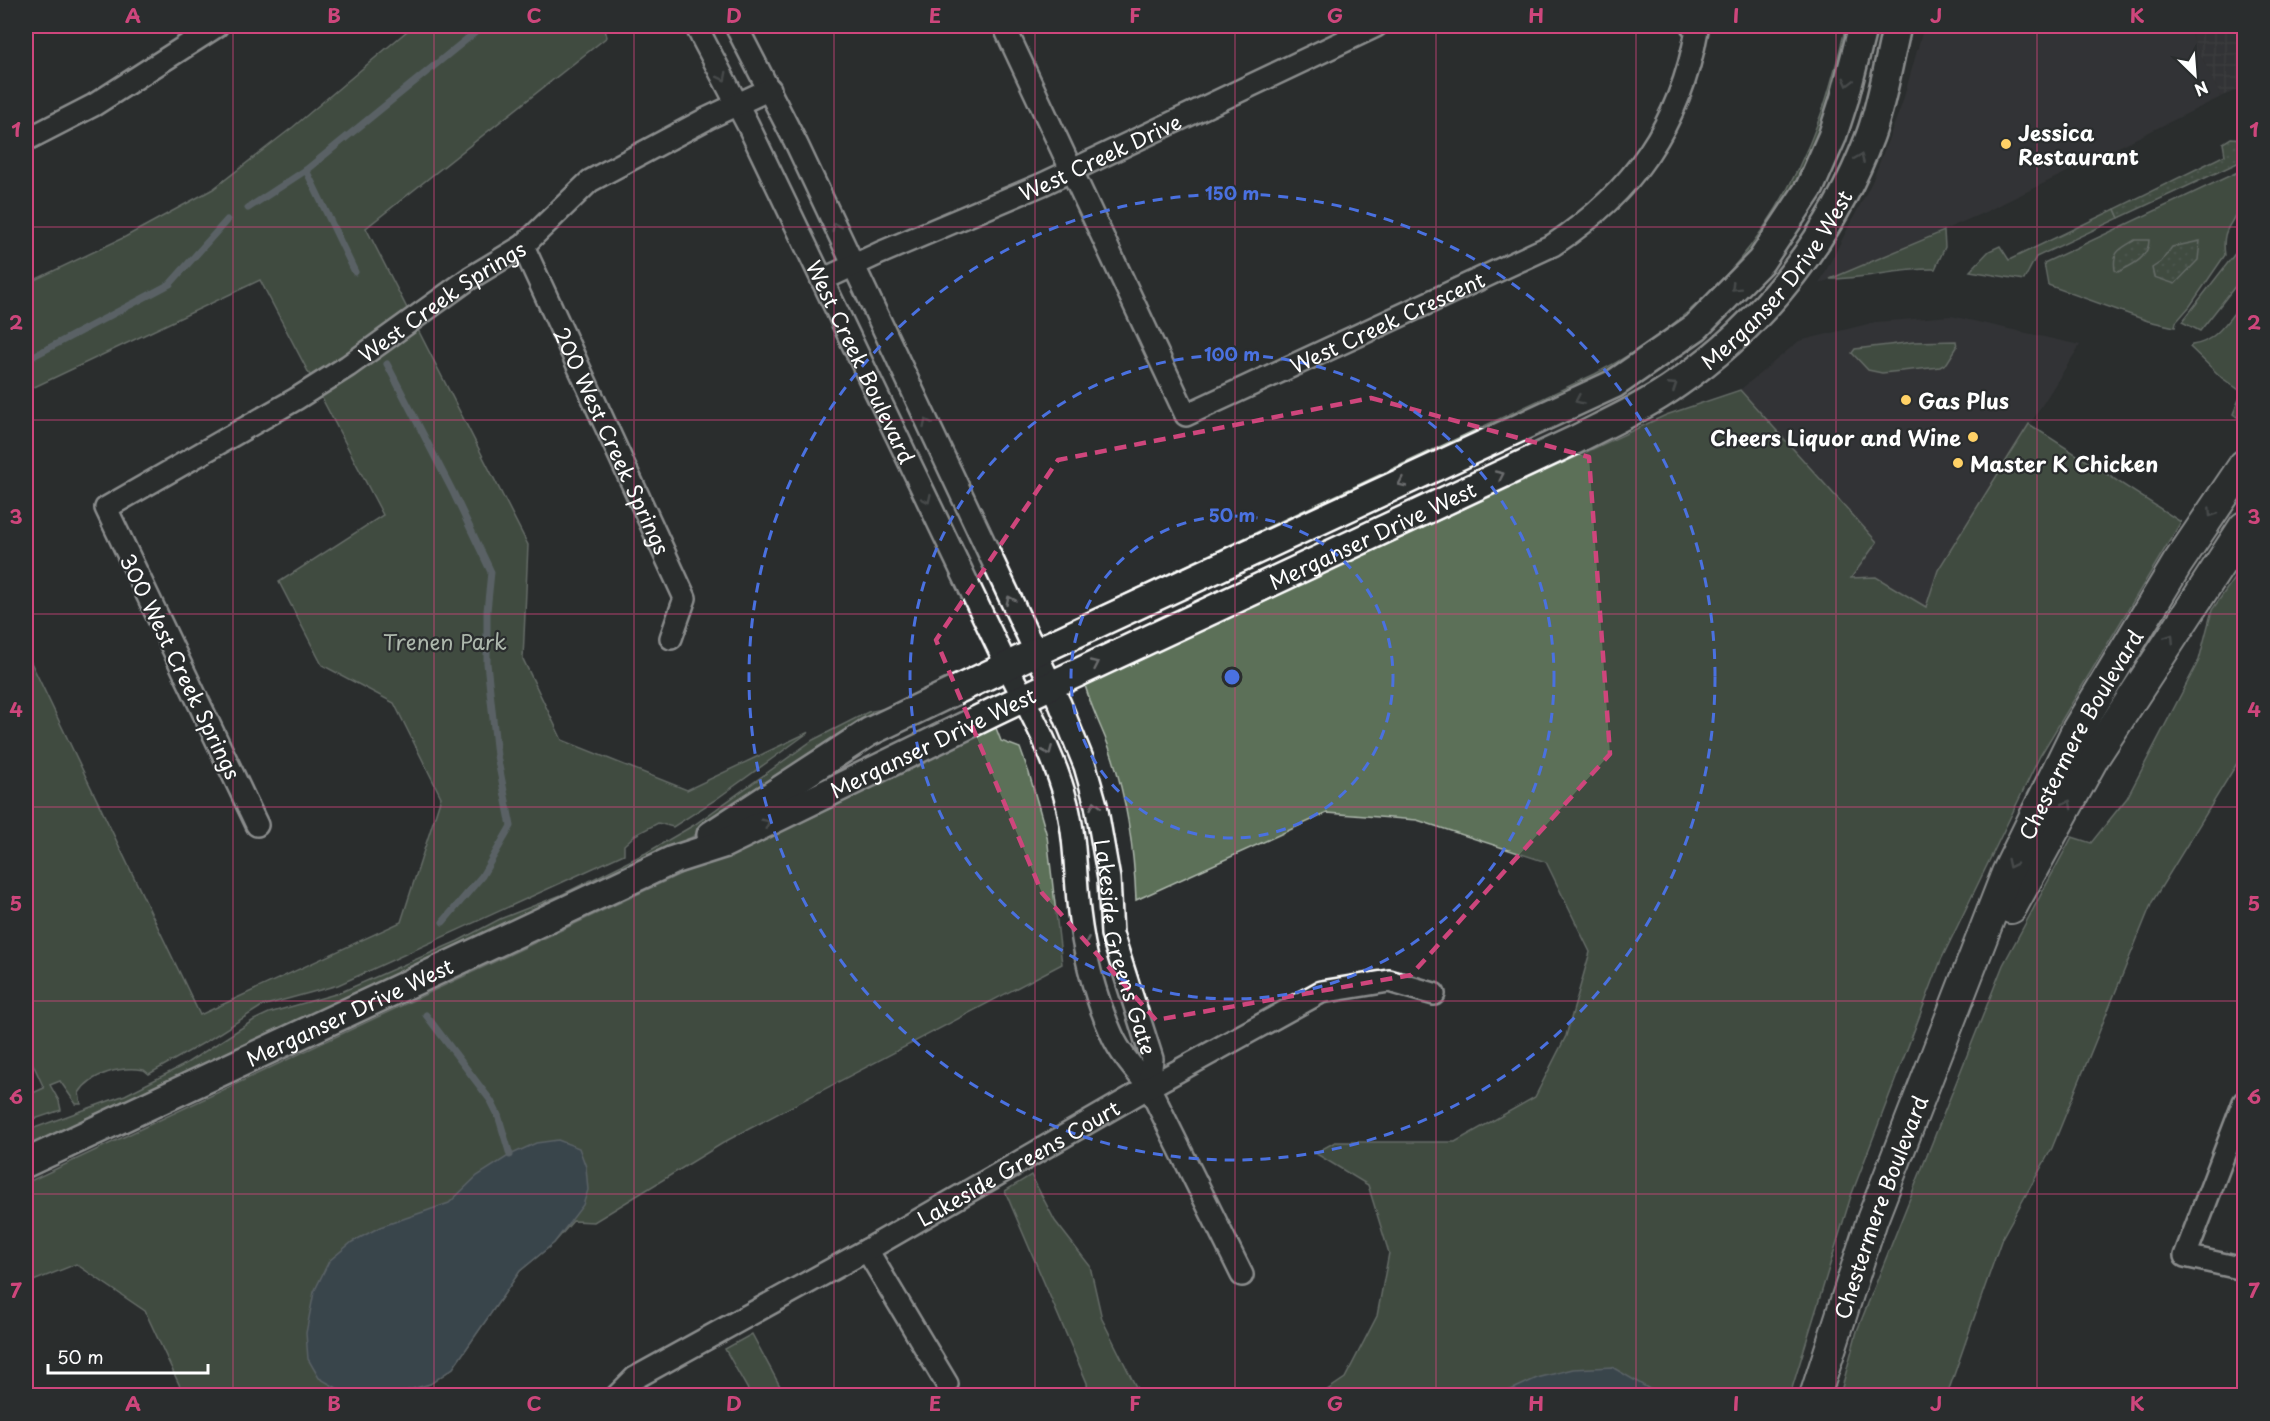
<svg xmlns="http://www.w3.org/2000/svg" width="2270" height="1421" font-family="'Playpen Sans',sans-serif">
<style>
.built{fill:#3d3a3f}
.industrial{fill:url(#industrial-grid)}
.green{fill:#5b6f59;stroke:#adb7ac;stroke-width:1.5}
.garden{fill:url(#garden-dots);stroke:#adb7ac;stroke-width:1.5}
.water{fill:#4d6270;stroke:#94a1a9;stroke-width:1.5}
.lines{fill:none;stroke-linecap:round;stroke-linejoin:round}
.stream{stroke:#94a1a9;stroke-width:7}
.minor-casing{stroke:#fff;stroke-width:26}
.tertiary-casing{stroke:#fff;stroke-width:32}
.secondary-casing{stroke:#fff;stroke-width:34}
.minor{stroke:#2a2d2e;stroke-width:21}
.tertiary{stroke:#2a2d2e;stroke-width:27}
.secondary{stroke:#2a2d2e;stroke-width:30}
.oneway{stroke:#6a6c6d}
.marked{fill:none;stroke:#ce467c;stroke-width:4.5;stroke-dasharray:12 8;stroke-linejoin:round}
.grid{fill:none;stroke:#ce467c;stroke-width:1.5;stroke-opacity:0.55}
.ring{fill:none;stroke:#4a71e0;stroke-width:3;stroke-dasharray:10 8}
.poi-dot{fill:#ffd166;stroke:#2a2d2e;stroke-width:2}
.labels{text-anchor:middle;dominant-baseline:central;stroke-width:4.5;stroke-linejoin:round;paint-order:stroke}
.poi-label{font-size:21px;font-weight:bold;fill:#fff;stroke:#2a2d2e;text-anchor:start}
.street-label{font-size:21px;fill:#fff;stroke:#2a2d2e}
.park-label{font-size:21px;fill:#adb7ac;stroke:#2a2d2e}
.centre{fill:#4a71e0;stroke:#2a2d2e;stroke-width:3}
.ring-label{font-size:18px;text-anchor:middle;font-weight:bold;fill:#4a71e0;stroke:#2a2d2e;stroke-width:4.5;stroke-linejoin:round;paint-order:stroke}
.neatline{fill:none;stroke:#ce467c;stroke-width:2}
.grid-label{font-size:20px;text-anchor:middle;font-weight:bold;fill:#ce467c}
</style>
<defs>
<pattern id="industrial-grid" width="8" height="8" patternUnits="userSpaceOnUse" patternTransform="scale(1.5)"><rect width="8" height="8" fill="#3d3a3f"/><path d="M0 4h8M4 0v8" fill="none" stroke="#504e52"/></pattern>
<pattern id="garden-dots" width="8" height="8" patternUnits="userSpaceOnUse" patternTransform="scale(1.5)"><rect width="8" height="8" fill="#5b6f59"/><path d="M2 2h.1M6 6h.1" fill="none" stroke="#748572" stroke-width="1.8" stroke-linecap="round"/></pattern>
</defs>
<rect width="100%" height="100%" fill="#2a2d2e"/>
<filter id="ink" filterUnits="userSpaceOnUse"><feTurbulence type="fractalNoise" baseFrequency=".0167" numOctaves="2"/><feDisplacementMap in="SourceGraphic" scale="12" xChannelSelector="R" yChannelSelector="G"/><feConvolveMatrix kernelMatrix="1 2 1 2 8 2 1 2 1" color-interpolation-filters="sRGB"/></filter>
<g filter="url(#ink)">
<!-- built -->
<g class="built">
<polygon points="1924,26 2187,26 2221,97 1983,213 1819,284 1872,182 1902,104"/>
<polygon points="1951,316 2080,345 1938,570 1926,607 1876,577 1851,579 1877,542 1740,390 1799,341 1876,322"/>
</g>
<!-- industrial -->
<polygon class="industrial" points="2187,26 2244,26 2244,87 2221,97"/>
<!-- green -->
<g class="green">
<path d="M413,26h191l3,11 -241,191 162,317 -5,114 39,81 125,50 122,-58 -94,68 -42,27 -15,-4 -23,12 -11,10v9l-286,131 -76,21 -55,35 -58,33 -5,-4c-22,-4 -53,3 -65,23l2,11h-5l-16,-23 -10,4 9,16 2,9 -35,12v-26l18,-8 -18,-39v-397l174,363 201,-93 40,-125 -47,-94 -72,-38 -43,-83 104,-67 -123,-235 -234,111v-107l99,-47 88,-48 80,-62z"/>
<path d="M1846,26h4c-11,42 -21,85 -38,126 -28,69 -82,133 -139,178 -29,23 -62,40 -94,57l-509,236 -9,1 534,-250c109,-57 183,-141 225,-257 11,-29 18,-61 26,-91z"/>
<path d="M2244,169v27l-5,4c-2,26 -19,23 -14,55l-35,51 -14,16 -1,5 -27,-6 -100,-36 -4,-22z"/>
<polygon points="2115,209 2119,218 2036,257 2024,280 1970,271 1989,251 2000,246 2009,260"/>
<path d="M1944,231l1,16 -10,22c-36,-1 -70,10 -105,10z"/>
<polygon points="2244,242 2244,275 2200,331 2182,322"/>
<path d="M2244,300v120l-4,-1 -7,-5 9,-22 -20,-14 -32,-31 2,-2c24,-2 38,-28 52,-45z"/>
<polygon points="1956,341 1957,347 1947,363 1940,367 1882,373 1868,370 1852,353 1855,349 1914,342"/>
<path d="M1740,390l137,152 -26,36 25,-1 50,30 12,-37 91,-146 152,98 -141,234 -99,204 -90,236 -61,199h-470l25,-17 32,-62 12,-63 -21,-68 -53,-32 20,-11h120l80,-45 31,-61 24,-84 -44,-90 -129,-42 -90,-7 -191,87c-2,-51 -9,-102 -26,-150 -8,-22 -19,-42 -25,-65l581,-270z"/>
<polygon points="2244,564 2244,752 2152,902 2052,1148 2002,1238 1947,1395 1840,1395 1857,1331 2003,965 2072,837 2091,843 2127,798 2199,660 2212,610"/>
<polygon points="882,709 886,710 692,837 26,1148 26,1131 125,1095 182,1066 254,1020 269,1013 339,993 458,941 500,919 561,895 646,853 694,825 813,740 868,712"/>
<polygon points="996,728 1001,741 1020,748 1029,773 1047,836 1062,964 728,1140 594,1222 573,1221 554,1243 520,1271 453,1368 430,1384 391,1396 184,1395 145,1311 76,1264 26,1284 26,1183 979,733"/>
<polygon points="1031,1175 1055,1221 1090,1266 1102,1319 1140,1395 1088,1395 1087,1383 1005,1191"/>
<polygon points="752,1334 781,1388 787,1395 751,1395 725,1349"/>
</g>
<!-- garden -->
<g class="garden">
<polygon points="2231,138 2244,139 2244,160 2119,218 2115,209 2225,155 2223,143"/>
<path d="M2135,240h14c0,18 -17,25 -31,32l-3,-2c-3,-19 5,-21 20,-30z"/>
<polygon points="2200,241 2198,260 2175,284 2154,277 2152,268 2161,262 2172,247"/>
</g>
<!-- water -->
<g class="water">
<polygon points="558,1140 579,1148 586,1167 588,1190 583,1205 554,1243 520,1271 453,1368 430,1384 391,1395 349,1395 319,1378 308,1359 306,1333 314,1292 329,1261 352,1242 380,1227 449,1203 477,1176 510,1155 536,1143"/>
<polygon points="1612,1367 1653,1391 1656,1395 1500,1395 1537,1378 1573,1369"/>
</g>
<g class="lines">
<!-- stream -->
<g class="stream">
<polyline points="306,170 355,272"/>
<polyline points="248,208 306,170 483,26"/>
<polyline points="26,360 170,284 227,220"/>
<polyline points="387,364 453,492 491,572 487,611 487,663 497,756 511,826 482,876 443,922"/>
<polyline points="426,1015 491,1101 498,1115 510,1155"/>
</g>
<!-- minor casing -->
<g class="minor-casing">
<g id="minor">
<path id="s1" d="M696,26l52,99 259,541c22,44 48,89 60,138 9,36 8,72 12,108 5,42 16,85 33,123 9,20 24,36 37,52l93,188"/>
<path id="s2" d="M736,26l61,119 263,559 25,62 11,39 13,74 3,55 40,125 -3,28"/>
<path id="s3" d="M1004,26l182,389 367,-170c80,-53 127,-120 144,-215l-5,-4"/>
<polyline points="26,140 94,105 217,26"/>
<path id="s4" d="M523,246l162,352 -14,40"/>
<path id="s5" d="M822,280l58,-27 163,-69 333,-158"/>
<path id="s6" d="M257,825l-151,-317 190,-109 52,-33 122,-88 53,-32 67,-65 118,-63 62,-29"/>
<polyline points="2244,1102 2185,1256 2244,1269"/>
<polyline points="867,1250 947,1384"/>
<path id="s7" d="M617,1396l18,-18 232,-128 282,-163 172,-95 68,-11 45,13"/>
</g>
</g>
<!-- tertiary casing -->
<g class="tertiary-casing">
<g id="tertiary">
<polyline points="711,835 869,732 1034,653 1614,384 1696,327 1761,261 1810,187 1832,137 1844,100 1863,26"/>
<path id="s8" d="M26,1163l647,-303 50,-16 275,-134 577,-270c35,-18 71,-34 103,-57 87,-60 155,-149 192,-247 12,-32 19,-76 27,-110"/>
</g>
</g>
<!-- secondary casing -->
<g class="secondary-casing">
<g id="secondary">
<polyline points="2011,908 2094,757 2244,527"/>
<path id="s9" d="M1815,1396l57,-176 135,-347 70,-143 100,-166 67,-99"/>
</g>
</g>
<!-- minor -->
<use href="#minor" class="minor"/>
<!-- tertiary -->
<use href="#tertiary" class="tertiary"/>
<!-- secondary -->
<use href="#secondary" class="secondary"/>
</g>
<!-- one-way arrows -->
<defs><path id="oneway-chevron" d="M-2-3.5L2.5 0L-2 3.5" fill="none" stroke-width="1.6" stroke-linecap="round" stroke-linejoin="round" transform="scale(1.5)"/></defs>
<g class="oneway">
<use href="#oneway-chevron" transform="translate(723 77) rotate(63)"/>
<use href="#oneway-chevron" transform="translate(1848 82) rotate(104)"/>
<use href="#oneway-chevron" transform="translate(1860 158) rotate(-67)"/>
<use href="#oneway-chevron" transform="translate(836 227) rotate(-115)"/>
<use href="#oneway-chevron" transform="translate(1735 287) rotate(135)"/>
<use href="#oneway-chevron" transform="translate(1673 386) rotate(-33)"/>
<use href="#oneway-chevron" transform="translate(1579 400) rotate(155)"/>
<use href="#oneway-chevron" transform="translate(927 423) rotate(-115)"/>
<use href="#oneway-chevron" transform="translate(1500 475) rotate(-25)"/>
<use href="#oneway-chevron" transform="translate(1402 483) rotate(155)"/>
<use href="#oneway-chevron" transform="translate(927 499) rotate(65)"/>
<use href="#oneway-chevron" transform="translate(2212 513) rotate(124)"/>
<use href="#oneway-chevron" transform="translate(1010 600) rotate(-115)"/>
<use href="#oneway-chevron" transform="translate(2170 638) rotate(-57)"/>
<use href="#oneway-chevron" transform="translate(1095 664) rotate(-25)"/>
<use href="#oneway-chevron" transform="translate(1048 751) rotate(67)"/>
<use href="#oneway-chevron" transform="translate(2068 804) rotate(-61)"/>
<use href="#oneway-chevron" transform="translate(1095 805) rotate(-103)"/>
<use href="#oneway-chevron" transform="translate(766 823) rotate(-26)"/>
<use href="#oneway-chevron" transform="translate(2011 864) rotate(116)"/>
<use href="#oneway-chevron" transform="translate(1084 941) rotate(80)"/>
</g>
</g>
<!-- marked area -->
<path d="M0 0H2270V1421H0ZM1371,398l218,59 21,297 -199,221 -255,45 -114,-127 -106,-253 122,-180z" fill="#2a2d2e" fill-opacity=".55" fill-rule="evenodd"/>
<path class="marked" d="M1371,398l218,59 21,297 -199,221 -255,45 -114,-127 -106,-253 122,-180z"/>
<!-- grid -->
<path class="grid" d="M233,26v1370M434,26v1370M634,26v1370M834,26v1370M1035,26v1370M1235,26v1370M1436,26v1370M1636,26v1370M1836,26v1370M2037,26v1370M26,227h2218M26,420h2218M26,614h2218M26,807h2218M26,1001h2218M26,1194h2218"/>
<!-- distance rings -->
<g class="ring">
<circle cx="1232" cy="677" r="161"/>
<circle cx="1232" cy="677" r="322"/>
<circle cx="1232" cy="677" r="483"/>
</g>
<!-- markers -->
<g class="poi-dot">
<circle cx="2006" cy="144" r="6"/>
<circle cx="1906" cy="400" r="6"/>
<circle cx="1973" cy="437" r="6"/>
<circle cx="1958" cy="463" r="6"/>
</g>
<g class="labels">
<!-- poi labels -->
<g class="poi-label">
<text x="2018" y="132">Jessica<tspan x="2018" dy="24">Restaurant</tspan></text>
<text x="1918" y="400">Gas Plus</text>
<text x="1961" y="437" text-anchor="end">Cheers Liquor and Wine</text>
<text x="1970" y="463">Master K Chicken</text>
</g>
<!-- street labels -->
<g class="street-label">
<text stroke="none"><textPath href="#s5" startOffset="304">West Creek Drive</textPath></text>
<text stroke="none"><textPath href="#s8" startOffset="1972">Merganser Drive West</textPath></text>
<text stroke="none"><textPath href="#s6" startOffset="746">West Creek Springs</textPath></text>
<text stroke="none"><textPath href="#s3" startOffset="651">West Creek Crescent</textPath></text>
<text stroke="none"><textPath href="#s1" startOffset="374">West Creek Boulevard</textPath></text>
<text stroke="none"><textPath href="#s4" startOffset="214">200 West Creek Springs</textPath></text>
<text stroke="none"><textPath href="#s8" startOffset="1486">Merganser Drive West</textPath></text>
<text transform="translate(181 666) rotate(64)">300 West Creek Springs</text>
<text stroke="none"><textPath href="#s9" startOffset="714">Chestermere Boulevard</textPath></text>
<text stroke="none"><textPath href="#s8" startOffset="1000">Merganser Drive West</textPath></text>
<text stroke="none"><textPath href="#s2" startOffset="1004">Lakeside Greens Gate</textPath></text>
<text stroke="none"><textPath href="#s8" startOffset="357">Merganser Drive West</textPath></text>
<text stroke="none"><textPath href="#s7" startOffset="465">Lakeside Greens Court</textPath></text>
<text stroke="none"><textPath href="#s9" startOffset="200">Chestermere Boulevard</textPath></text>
</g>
<!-- park labels -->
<g class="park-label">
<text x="445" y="641">Trenen Park</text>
</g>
</g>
<circle cx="1232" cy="677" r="9" class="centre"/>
<g class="ring-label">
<text x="1232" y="200">150 m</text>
<text x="1232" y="361">100 m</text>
<text x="1232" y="522">50 m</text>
</g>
<!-- margin -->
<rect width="2270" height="1421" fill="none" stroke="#2a2d2e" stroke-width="66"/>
<!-- north arrow -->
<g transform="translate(2195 75) rotate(155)" stroke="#2a2d2e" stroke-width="4.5" paint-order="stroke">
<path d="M0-4.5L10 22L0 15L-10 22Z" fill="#ffffff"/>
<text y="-9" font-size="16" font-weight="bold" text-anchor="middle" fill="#ffffff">N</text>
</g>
<!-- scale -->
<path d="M48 1364v9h160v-9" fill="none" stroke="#ffffff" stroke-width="3"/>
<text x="57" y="1364" font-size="18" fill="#ffffff" stroke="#2a2d2e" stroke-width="4.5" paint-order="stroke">50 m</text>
<rect x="33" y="33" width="2204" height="1355" class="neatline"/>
<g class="grid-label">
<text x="133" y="23">A</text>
<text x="334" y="23">B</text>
<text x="534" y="23">C</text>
<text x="734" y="23">D</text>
<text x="935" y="23">E</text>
<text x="1135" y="23">F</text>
<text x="1335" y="23">G</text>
<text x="1536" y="23">H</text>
<text x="1736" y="23">I</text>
<text x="1936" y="23">J</text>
<text x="2137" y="23">K</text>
<text x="16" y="137">1</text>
<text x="2254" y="137">1</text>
<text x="16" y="330">2</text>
<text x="2254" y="330">2</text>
<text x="16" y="524">3</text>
<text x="2254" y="524">3</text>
<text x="16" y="717">4</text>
<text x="2254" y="717">4</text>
<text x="16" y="911">5</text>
<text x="2254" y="911">5</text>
<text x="16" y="1104">6</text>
<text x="2254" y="1104">6</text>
<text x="16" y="1298">7</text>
<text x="2254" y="1298">7</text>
<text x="133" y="1411">A</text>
<text x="334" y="1411">B</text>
<text x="534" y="1411">C</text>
<text x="734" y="1411">D</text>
<text x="935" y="1411">E</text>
<text x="1135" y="1411">F</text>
<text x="1335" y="1411">G</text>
<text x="1536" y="1411">H</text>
<text x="1736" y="1411">I</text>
<text x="1936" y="1411">J</text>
<text x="2137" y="1411">K</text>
</g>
</svg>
